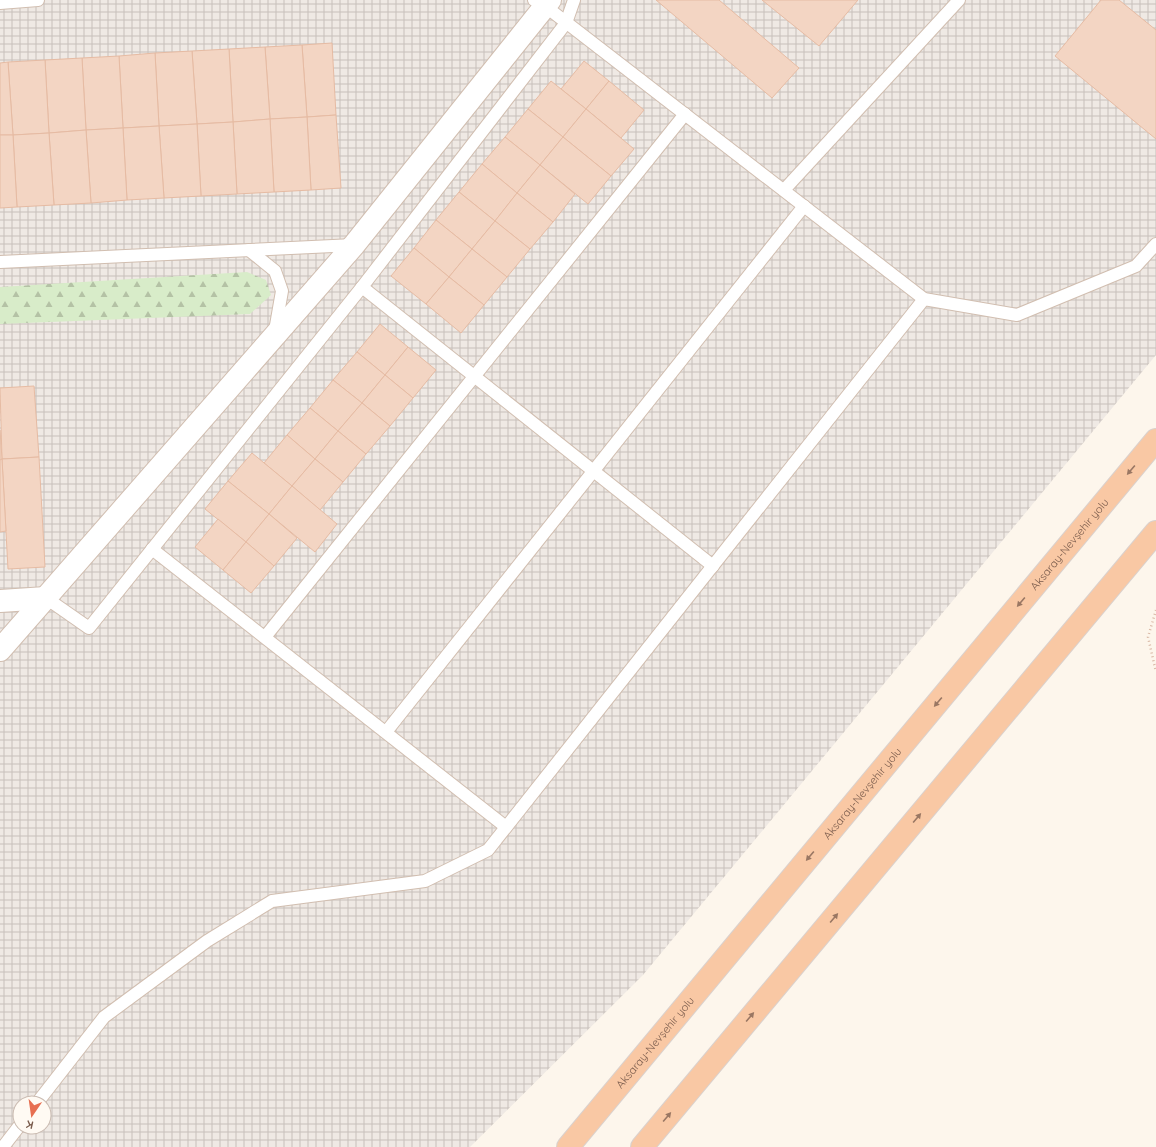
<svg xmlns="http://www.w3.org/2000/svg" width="1156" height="1147" font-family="Quicksand,sans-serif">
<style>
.industrial{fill:url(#industrial-grid);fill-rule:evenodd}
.forest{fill:url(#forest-firs)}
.building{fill:#f3d5c3;stroke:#e6bba3}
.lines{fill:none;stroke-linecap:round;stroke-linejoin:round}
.service-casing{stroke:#d1beb0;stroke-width:14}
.minor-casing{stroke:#d1beb0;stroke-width:24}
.trunk-casing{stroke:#dad1cd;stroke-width:24}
.path{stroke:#d9b8a5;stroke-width:2.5;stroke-dasharray:1 3;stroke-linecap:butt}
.service{stroke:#fff;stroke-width:12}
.minor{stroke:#fff;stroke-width:22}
.trunk{stroke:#f9c8a4;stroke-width:22}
.oneway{fill:#9a7763}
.labels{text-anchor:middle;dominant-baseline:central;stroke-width:3;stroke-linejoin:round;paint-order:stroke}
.street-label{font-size:11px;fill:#7a5c4d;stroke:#fffaf3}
</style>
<defs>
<pattern id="industrial-grid" width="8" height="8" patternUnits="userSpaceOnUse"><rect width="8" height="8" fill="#efe9e4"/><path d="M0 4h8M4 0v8" fill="none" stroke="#c7c0bb"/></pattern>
<pattern id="forest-firs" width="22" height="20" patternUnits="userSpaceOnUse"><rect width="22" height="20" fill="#d8ecc9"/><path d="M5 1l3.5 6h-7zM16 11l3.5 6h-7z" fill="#b4c2a5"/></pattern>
</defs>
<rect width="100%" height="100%" fill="#fdf6ec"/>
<!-- industrial -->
<path class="industrial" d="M0,0h1156v355l-513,620 -173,172h-470zM20,1103h24v24h-24z"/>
<!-- forest -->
<polygon class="forest" points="247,272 266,280 271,295 250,314 0,324 0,287"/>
<!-- building -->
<g class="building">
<polygon points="656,0 719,0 799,68 772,98"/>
<polygon points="762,0 858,0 819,46"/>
<polygon points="1101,0 1119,0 1156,30 1156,139 1055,56"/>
<polygon points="332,43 336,115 307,117 302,45"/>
<polygon points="302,45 307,117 270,119 265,47"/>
<polygon points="265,47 270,119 233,122 229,49"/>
<polygon points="229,49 233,122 197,124 192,51"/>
<polygon points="192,51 197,124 159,126 155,53"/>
<polygon points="155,53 159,126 123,128 119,56"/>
<polygon points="119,56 123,128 86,130 82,58"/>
<polygon points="82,58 86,130 49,133 45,60"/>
<polygon points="45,60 49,133 13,135 8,62"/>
<polygon points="584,61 609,81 586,109 561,89"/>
<polygon points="8,62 13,135 0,135 0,63"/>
<polygon points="551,81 586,109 563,137 528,109"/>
<polygon points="609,81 644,110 621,138 586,109"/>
<polygon points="528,109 563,137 540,165 505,137"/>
<polygon points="586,109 634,149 611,176 563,137"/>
<polygon points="336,115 341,188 311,190 307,117"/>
<polygon points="307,117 311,190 274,192 270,119"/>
<polygon points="270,119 274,192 237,194 233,122"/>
<polygon points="233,122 237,194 201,196 197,124"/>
<polygon points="197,124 201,196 164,198 159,126"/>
<polygon points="159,126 164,198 127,200 123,128"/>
<polygon points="123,128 127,200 91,203 86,130"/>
<polygon points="86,130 91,203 54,205 49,133"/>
<polygon points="49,133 54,205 17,207 13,135"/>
<polygon points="0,135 13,135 17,207 0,208"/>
<polygon points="505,137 540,165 517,193 482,164"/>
<polygon points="563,137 611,176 588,204 540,165"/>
<polygon points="482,164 517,193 495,221 459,192"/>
<polygon points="540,165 575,194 553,222 517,193"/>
<polygon points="459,192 495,221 472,249 436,220"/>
<polygon points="517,193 553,222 530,249 495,221"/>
<polygon points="436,220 472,249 449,277 414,248"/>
<polygon points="495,221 530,249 507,277 472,249"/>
<polygon points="414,248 449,277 426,304 391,276"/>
<polygon points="472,249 507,277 484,305 449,277"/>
<polygon points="449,277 484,305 461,333 426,304"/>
<polygon points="380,324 408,347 385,375 357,352"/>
<polygon points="408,347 436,370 413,398 385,375"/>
<polygon points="357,352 385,375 362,403 333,380"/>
<polygon points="385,375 413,398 390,426 362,403"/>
<polygon points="333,380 362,403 338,431 310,408"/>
<polygon points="34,386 39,457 2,459 0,388"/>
<polygon points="362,403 390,426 366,454 338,431"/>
<polygon points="310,408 338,431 315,459 287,435"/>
<polygon points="0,430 2,459 0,460"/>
<polygon points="338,431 366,454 343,482 315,459"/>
<polygon points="287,435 315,459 292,486 264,463"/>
<polygon points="252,453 292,486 269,514 228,481"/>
<polygon points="39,457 45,567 8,569 2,459"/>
<polygon points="2,459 6,531 0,532 0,460"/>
<polygon points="315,459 343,482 320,510 292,486"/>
<polygon points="228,481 269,514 246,542 205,509"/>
<polygon points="292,486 337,524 315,552 269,514"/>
<polygon points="269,514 297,538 274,566 246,542"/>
<polygon points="218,519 246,542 223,570 195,547"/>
<polygon points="246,542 274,566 251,593 223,570"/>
</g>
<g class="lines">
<!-- service casing -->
<g class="service-casing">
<g id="service">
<polyline points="534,0 545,6 924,299 1017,315 1136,266 1156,244"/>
<polyline points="0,3 38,0"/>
<polyline points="784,190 959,0"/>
<polyline points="249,250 275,271 282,291 275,331"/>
<polyline points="0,262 354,245"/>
<polyline points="362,287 713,566"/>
<polyline points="152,549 506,827"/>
<polyline points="46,598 89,628 362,287 566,23 574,0"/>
<polyline points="265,637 685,114"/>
<polyline points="386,732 804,206"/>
<polyline points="37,1103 104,1017 207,941 272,901 425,881 488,850 924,299"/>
<polyline points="3,1147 20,1125"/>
</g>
</g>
<!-- minor casing -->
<g class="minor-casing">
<g id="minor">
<polyline points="0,601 46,598"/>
<polyline points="0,650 354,245 550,0"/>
</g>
</g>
<!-- trunk casing -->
<g class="trunk-casing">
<g id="trunk">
<path id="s1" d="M568,1147l588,-707"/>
<polyline points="642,1147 1156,532"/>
</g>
</g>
<!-- path -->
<polyline class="path" points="1156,610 1148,637 1156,672"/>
<!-- service -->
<use href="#service" class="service"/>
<!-- minor -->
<use href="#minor" class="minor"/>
<!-- trunk -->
<use href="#trunk" class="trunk"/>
</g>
<!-- one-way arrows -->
<defs><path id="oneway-solid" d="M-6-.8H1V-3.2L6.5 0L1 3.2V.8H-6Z"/></defs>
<g class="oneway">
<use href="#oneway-solid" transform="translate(1131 470) rotate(130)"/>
<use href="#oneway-solid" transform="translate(1021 602) rotate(130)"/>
<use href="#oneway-solid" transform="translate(938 702) rotate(130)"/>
<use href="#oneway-solid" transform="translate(917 818) rotate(-50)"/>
<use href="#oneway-solid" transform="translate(810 856) rotate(130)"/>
<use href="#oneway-solid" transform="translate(834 918) rotate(-50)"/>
<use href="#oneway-solid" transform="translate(750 1017) rotate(-50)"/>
<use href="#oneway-solid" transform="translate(667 1117) rotate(-50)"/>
</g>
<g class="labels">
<!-- street labels -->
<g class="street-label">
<text stroke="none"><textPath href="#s1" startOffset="784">Aksaray-Nevşehir yolu</textPath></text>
<text stroke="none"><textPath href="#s1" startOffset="460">Aksaray-Nevşehir yolu</textPath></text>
<text stroke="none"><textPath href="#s1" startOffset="136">Aksaray-Nevşehir yolu</textPath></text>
</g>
</g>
<!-- north arrow -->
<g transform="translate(32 1115) rotate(193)"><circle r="19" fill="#fffaf3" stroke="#cabbb1"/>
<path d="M0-3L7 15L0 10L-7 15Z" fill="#e76f51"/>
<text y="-6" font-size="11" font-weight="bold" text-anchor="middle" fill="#7a5c4d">K</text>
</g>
</svg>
